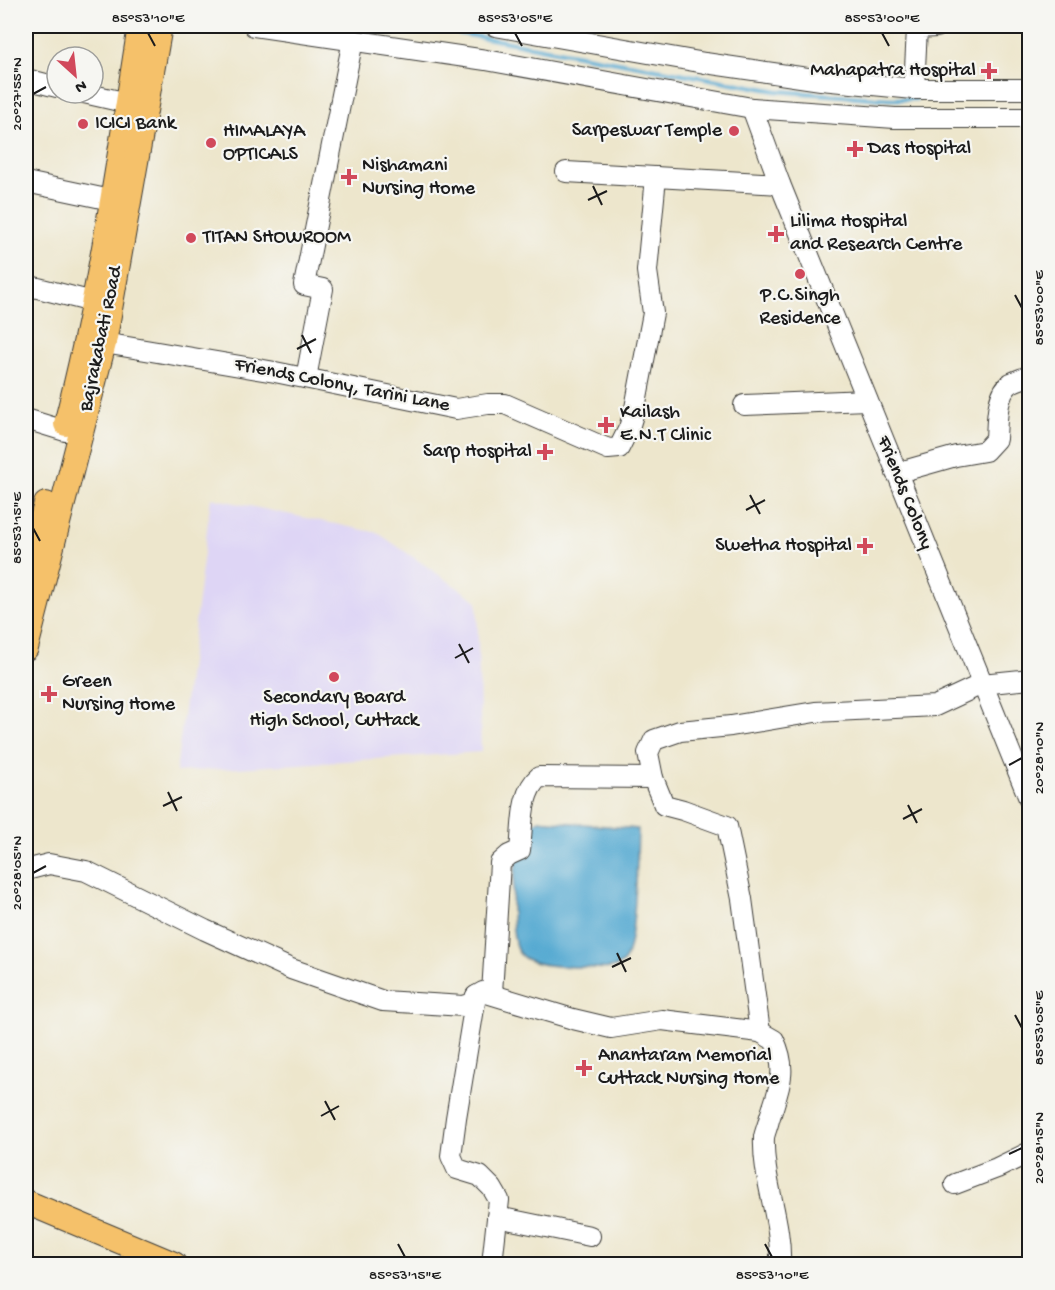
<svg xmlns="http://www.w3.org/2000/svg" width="1055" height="1290" font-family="'Gochi Hand',sans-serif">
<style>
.built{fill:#ded5f5}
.water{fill:#57aad2;stroke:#3a6377;stroke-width:1.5}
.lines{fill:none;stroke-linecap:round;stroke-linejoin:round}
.stream{stroke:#57aad2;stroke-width:4.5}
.minor-casing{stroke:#3b3a36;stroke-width:22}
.major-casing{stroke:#3b3a36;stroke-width:26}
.minor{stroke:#fff;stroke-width:20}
.major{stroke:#f5c16b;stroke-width:24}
.ticks{fill:none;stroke:#1c1c1c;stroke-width:2}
.poi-dot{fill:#d1495b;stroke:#f6f6f2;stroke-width:2}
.labels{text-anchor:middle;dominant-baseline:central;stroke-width:4.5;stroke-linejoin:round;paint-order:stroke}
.poi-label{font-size:20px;fill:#1c1c1c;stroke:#f6f6f2;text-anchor:start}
.street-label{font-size:20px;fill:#1c1c1c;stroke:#f6f6f2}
.neatline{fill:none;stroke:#1c1c1c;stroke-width:2}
.ticks-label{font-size:15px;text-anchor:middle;fill:#1c1c1c}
</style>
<rect width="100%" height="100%" fill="#f6f6f2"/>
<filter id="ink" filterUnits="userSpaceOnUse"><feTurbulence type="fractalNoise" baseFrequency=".0167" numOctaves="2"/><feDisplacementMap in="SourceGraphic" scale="12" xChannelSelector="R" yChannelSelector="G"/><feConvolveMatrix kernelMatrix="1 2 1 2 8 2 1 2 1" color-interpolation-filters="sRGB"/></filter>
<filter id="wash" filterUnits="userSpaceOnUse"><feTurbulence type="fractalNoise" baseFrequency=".008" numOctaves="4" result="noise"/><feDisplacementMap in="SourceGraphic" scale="24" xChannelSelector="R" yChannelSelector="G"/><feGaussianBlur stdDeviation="1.35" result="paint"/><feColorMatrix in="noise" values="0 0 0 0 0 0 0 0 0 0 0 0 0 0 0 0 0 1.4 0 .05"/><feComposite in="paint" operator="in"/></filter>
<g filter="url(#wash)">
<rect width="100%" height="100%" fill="#ede6cc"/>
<!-- built -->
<polygon class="built" points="211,498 378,533 477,601 481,752 176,772"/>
<!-- water -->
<path class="water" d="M539,820l99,9c-1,24 -2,117 -14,132 -9,11 -27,7 -40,6 -16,0 -55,0 -65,-14 -13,-19 -6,-109 9,-125 2,-3 8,-6 11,-8z"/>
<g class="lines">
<!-- stream -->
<polyline class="stream" points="420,26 777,91 888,99 916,99"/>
</g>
</g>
<g filter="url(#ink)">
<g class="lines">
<!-- minor casing -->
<g class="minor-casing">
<g id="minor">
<polyline points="254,26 486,60 752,108 895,118 1030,118"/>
<polyline points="495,26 705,63 821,80 914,89 1030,89"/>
<polyline points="26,79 57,87"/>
<polyline points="914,89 917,28 937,27 937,26"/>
<polyline points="84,93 128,103"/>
<polyline points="752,108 780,184 1030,801"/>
<polyline points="566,172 780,184"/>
<polyline points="26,182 111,200"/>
<polyline points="26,285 93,302"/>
<polyline points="104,343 275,372 456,409 488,404 505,404 608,449 619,448 629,428 635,408 653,313 647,271 656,177"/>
<polyline points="306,378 323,289 304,285 353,40"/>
<polyline points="744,405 867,400"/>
<polyline points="26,419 65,431"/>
<path d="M896,473l60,-17 29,-5 11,-12c1,-16 0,-46 15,-56 6,-3 13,-5 19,-8"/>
<path d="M26,870l23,-6 37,7 119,59 86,39 92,32 81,5 9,-3 3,-7 7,-4 90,27 38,9 51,-8 98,12 14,8c15,31 4,50 -5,80 -1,5 -4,12 -5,17 -2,42 18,84 16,127"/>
<path d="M492,993l8,-130 9,-8 11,-5c3,-24 0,-57 19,-73l114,1"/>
<polyline points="476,996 456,1118 451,1156 457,1169 480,1176 492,1188 499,1200 492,1264"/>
<polyline points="760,1032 742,899 727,826 683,810 664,805 653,778 648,753 654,740 680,731 731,726 815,712 935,706 982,684 1030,679"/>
<polyline points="955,1184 997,1168 1030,1152"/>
<polyline points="497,1217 590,1236"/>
</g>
</g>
<!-- major casing -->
<g class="major-casing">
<g id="major">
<path d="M66,424c34,-131 53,-265 74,-398"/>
<polyline points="26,577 46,504"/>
<polyline points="26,648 104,343 160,26"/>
<polyline points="26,1202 174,1264"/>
</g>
</g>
<!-- minor -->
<use href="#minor" class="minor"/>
<!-- major -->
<use href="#major" class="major"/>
</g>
</g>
<!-- ticks -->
<path class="ticks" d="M148,33l7,13M515,33l7,13M882,33l7,13M33,94l13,-7M593,186l9,19M588,200l19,-9M1015,295l7,13M302,335l9,18M297,349l19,-10M750,495l10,19M746,510l19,-10M33,528l7,13M459,644l10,19M455,658l18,-10M1009,765l13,-7M168,792l9,19M908,805l9,18M163,806l19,-9M903,819l19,-10M33,873l13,-7M617,953l9,19M612,967l19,-9M1015,1015l7,13M325,1101l10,19M321,1116l18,-10M1009,1154l13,-6M398,1244l7,13M765,1244l7,13"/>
<!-- markers -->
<g class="poi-dot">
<path d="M986 62h6v6h6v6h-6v6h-6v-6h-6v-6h6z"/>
<circle cx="83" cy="124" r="6"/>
<circle cx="734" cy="131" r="6"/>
<circle cx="211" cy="143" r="6"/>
<path d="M852 140h6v6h6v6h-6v6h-6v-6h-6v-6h6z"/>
<path d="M346 168h6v6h6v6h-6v6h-6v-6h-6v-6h6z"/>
<path d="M773 225h6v6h6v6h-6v6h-6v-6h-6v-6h6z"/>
<circle cx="191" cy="238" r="6"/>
<circle cx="800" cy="274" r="6"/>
<path d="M603 416h6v6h6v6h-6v6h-6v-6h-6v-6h6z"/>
<path d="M542 443h6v6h6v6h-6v6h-6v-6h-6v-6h6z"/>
<path d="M862 537h6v6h6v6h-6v6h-6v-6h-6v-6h6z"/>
<circle cx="334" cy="677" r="6"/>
<path d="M46 685h6v6h6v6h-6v6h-6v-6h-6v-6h6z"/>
<path d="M581 1059h6v6h6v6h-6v6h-6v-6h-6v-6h6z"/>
</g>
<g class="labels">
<!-- poi labels -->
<g class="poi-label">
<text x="976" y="71" text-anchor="end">Mahapatra Hospital</text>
<text x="95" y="124">ICICI Bank</text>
<text x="722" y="131" text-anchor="end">Sarpeswar Temple</text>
<text x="223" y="132">HIMALAYA<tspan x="223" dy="23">OPTICALS</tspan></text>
<text x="868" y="149">Das Hospital</text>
<text x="362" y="166">Nishamani<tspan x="362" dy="23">Nursing Home</tspan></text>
<text x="790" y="222">Lilima Hospital<tspan x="790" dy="23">and Research Centre</tspan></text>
<text x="203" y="238">TITAN SHOWROOM</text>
<text x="800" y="296" text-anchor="middle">P.C.Singh<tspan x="800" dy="23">Residence</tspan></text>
<text x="620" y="413">Kailash<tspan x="620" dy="23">E.N.T Clinic</tspan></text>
<text x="532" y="452" text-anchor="end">Sarp Hospital</text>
<text x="852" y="546" text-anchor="end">Swetha Hospital</text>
<text x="62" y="682">Green<tspan x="62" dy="23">Nursing Home</tspan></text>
<text x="334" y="698" text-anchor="middle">Secondary Board<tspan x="334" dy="23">High School, Cuttack</tspan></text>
<text x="598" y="1056">Anantaram Memorial<tspan x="598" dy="23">Cuttack Nursing Home</tspan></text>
</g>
<!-- street labels -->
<g class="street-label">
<text transform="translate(102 339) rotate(-78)">Bajrakabati Road</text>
<text transform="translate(342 386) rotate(11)">Friends Colony, Tarini Lane</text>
<text transform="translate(904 493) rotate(68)">Friends Colony</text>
</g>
</g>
<!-- margin -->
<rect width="1055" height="1290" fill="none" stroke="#f6f6f2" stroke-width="66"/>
<!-- north arrow -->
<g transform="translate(75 75) rotate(153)"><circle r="28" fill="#f6f6f2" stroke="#9f9f9c" stroke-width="1.5"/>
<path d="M0-4.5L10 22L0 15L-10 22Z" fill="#d1495b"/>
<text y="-9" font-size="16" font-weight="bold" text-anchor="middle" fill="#1c1c1c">N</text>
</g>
<rect x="33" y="33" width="989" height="1224" class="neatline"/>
<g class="ticks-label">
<text x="148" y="22">85°53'10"E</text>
<text x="515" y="22">85°53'05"E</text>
<text x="882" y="22">85°53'00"E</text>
<text transform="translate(16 94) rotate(-90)" y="5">20°27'55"N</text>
<text transform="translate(1038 308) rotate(-90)" y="5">85°53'00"E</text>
<text transform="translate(16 528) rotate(-90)" y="5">85°53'15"E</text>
<text transform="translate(1038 758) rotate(-90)" y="5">20°28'10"N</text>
<text transform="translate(16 873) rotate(-90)" y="5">20°28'05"N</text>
<text transform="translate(1038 1028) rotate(-90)" y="5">85°53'05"E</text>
<text transform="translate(1038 1148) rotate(-90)" y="5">20°28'15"N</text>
<text x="405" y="1279">85°53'15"E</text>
<text x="772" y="1279">85°53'10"E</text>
</g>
</svg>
